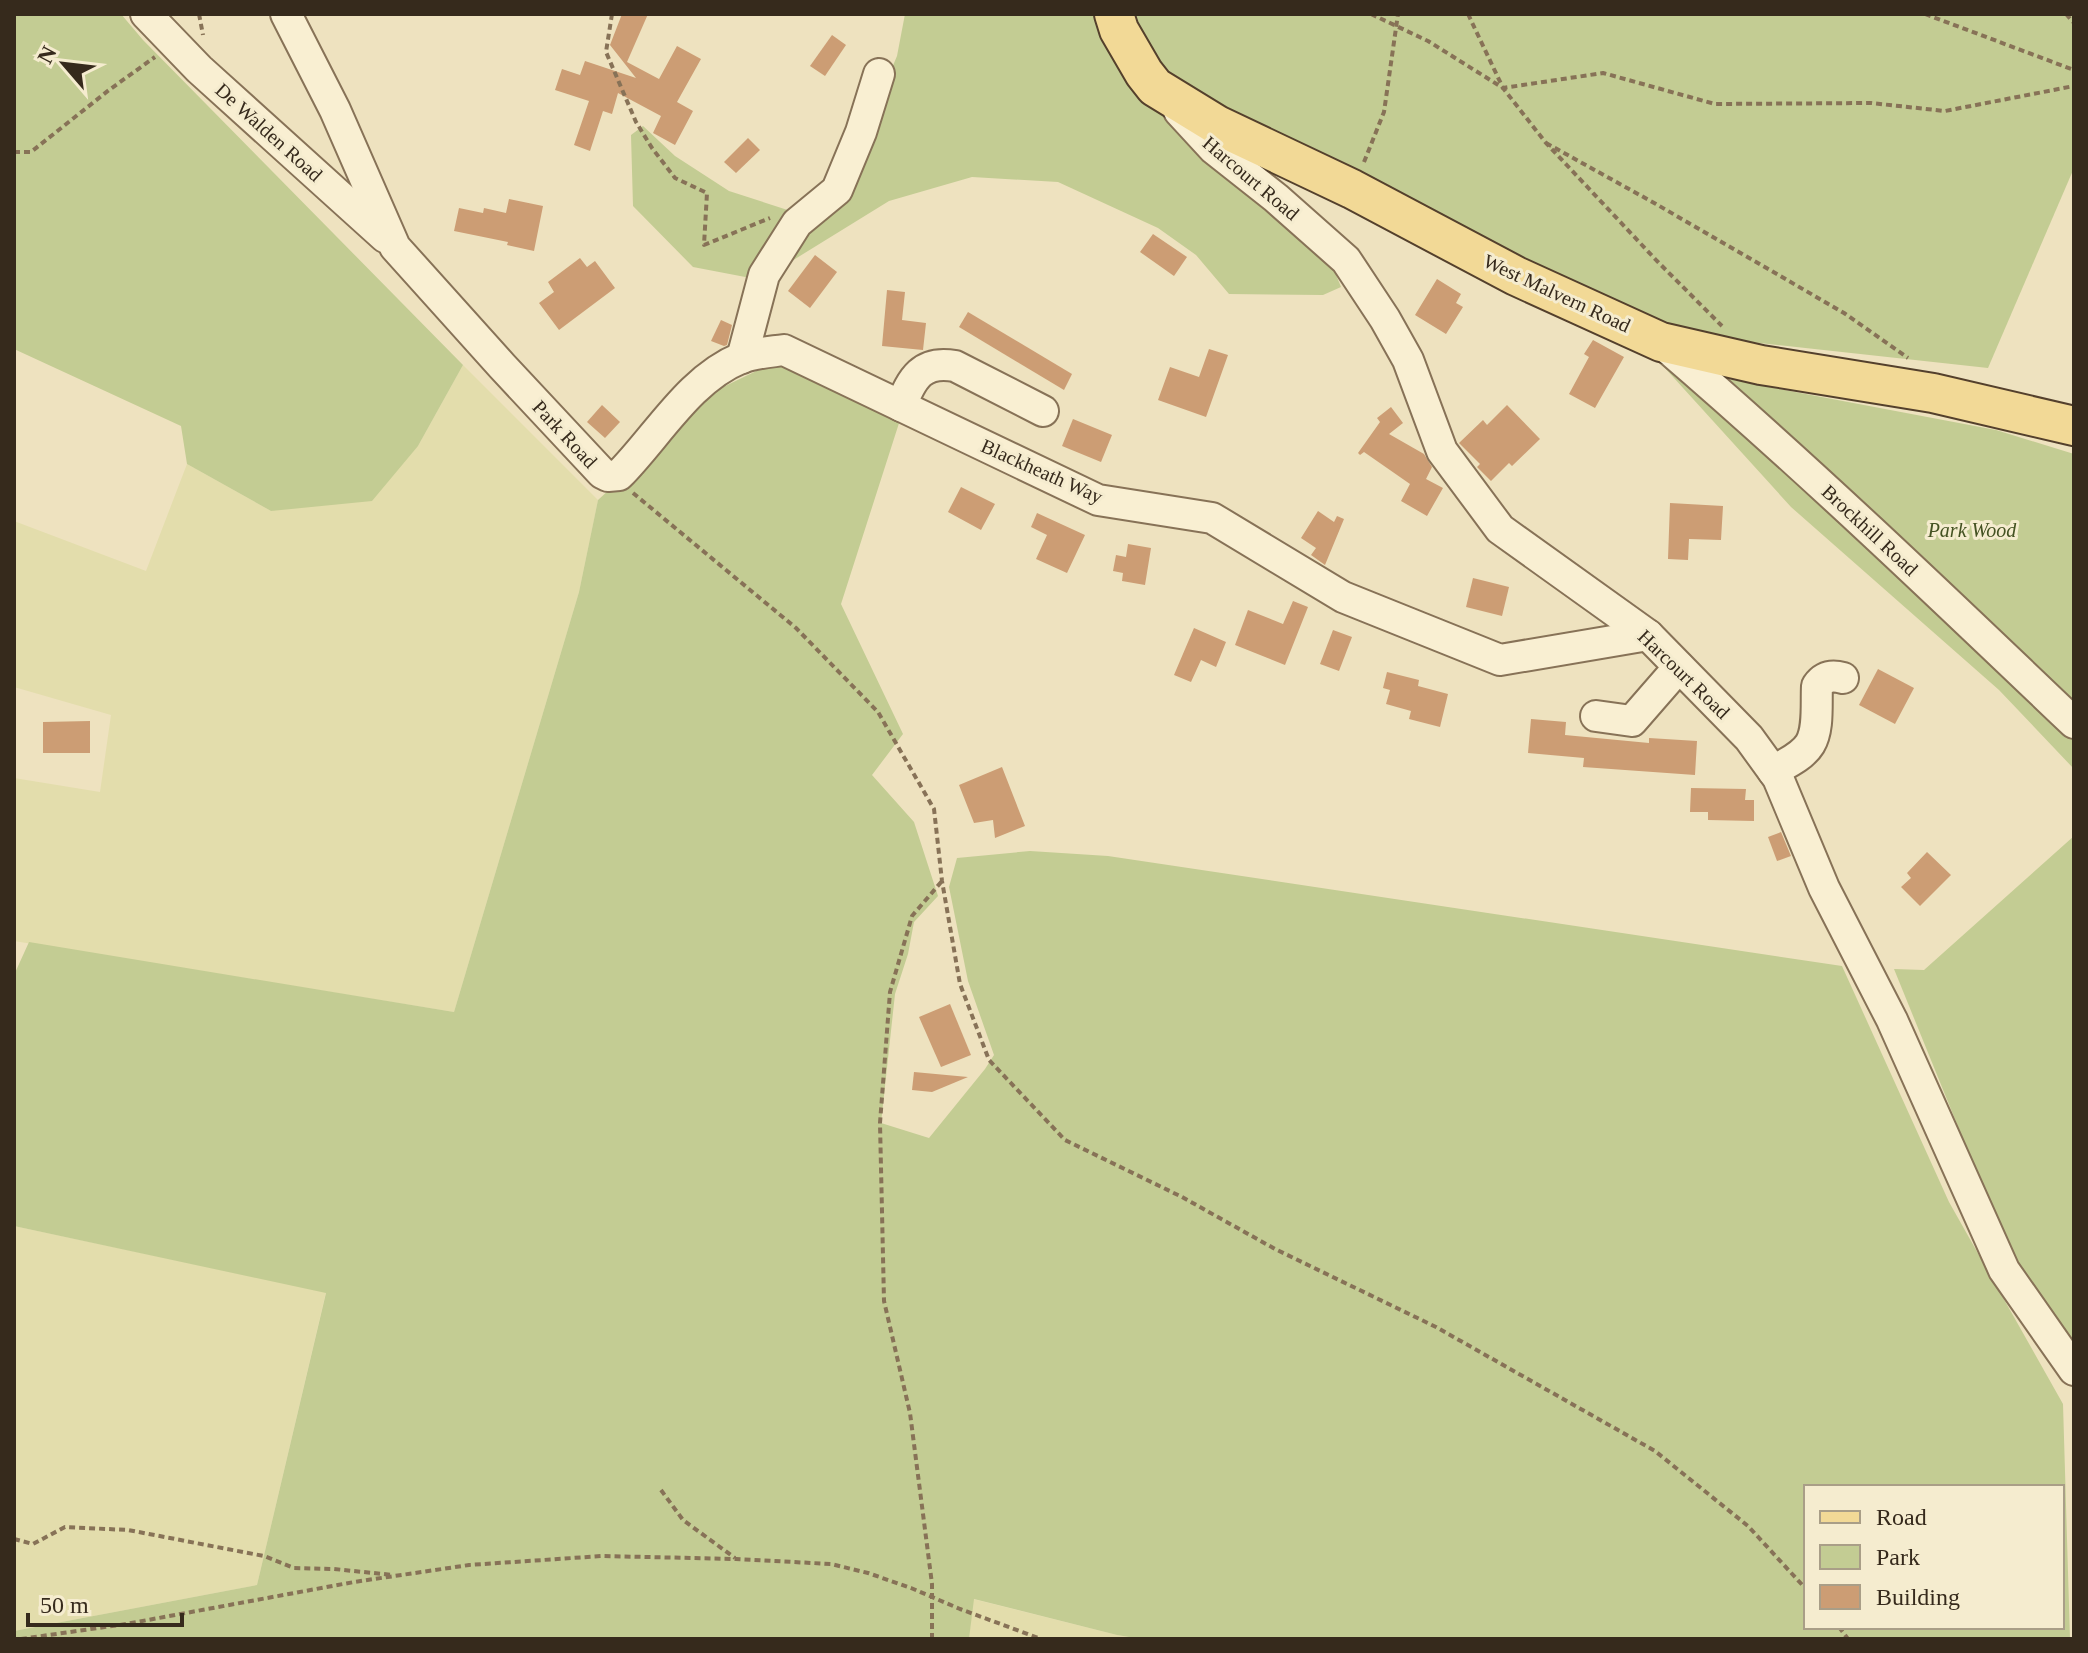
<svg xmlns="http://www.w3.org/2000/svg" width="2088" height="1653" font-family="'Times New Roman',serif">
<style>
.farmland{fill:#e3ddac}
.green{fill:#c3cc93;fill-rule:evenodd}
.building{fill:#cc9d74}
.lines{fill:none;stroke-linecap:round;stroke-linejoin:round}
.minor-casing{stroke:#877257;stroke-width:34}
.major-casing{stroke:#54402c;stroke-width:42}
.path{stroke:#877257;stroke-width:4;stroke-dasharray:6 4;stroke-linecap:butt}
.minor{stroke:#f9efd2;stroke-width:30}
.major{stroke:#f2d996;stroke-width:38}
.labels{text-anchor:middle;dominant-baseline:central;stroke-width:6;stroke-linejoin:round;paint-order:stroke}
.street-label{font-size:20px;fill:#362a1c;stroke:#f5eccf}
.park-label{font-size:20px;font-style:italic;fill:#445222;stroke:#f5eccf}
</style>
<rect width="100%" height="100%" fill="#eee2bf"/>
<!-- farmland -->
<g class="farmland">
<polygon points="463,365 598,500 579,592 454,1012 14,941 14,778 100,792 111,715 14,687 14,521 146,571 187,464 271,511 418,446"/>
<polygon points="14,1226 326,1292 257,1585 14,1631"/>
<polygon points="973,1599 1117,1635 1141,1639 969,1639"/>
</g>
<!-- green -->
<g class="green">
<polygon points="14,14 121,14 143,40 463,365 418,446 372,501 271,511 187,464 181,426 14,349"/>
<polygon points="905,14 1104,14 1332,265 1341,287 1323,295 1229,294 1196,255 1158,228 1058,182 972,177 889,201 761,280 693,267 633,206 631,135 643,126 675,156 729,191 800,214 840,191 897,56"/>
<polygon points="1130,14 2074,14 2074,168 1988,368 1676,334 1258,134 1144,59"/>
<path d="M777,361l123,59 -59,184 62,130 -31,41 42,47 24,74 -24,26 -6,32 -13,40 -14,129 48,15 56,-69 9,-14 -26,-74 -19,-94 8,-29 73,-7 78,5 734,110 107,236 114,202 7,235h-929l-24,-4 -143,-36 -5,40h-955v-8l243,-46 69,-292 -312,-67v-251l15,-33 425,70 125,-420 19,-92 121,-111zM1806,1487h256v140h-256z"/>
<polygon points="1664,367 1996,430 2074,454 2074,769 1999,690 1791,507"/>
<polygon points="2074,836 2074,1351 2009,1252 1894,969 1924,970"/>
</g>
<!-- building -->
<g class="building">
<polygon points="622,14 648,14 627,62 659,79 677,46 701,59 677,102 693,111 675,145 653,133 661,116 618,93 612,114 603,111 590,151 574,145 589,101 555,90 562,69 580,75 585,61 636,78 610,45"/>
<polygon points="832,35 846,45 825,76 810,66"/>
<polygon points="748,138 760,150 736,173 724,162"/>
<polygon points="509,199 543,206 534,251 507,245 508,242 454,231 459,208 483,213 484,208 506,213"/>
<polygon points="1153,234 1187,257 1174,276 1140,252"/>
<polygon points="815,255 837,272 810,308 788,291"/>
<polygon points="580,258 587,267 595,261 615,288 559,330 539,303 554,292 548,282"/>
<polygon points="1437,279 1461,294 1456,303 1463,307 1446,334 1415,315"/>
<polygon points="887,290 905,292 902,320 926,323 923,350 882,346"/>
<polygon points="968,312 1072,374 1064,390 959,327"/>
<polygon points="721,320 732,325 727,345 724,346 711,341"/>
<polygon points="1593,340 1624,357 1595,408 1569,394 1589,357 1584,354"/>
<polygon points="1209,349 1228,355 1206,417 1158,400 1170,367 1199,377"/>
<polygon points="602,405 620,422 605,438 587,422"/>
<polygon points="1507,405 1540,439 1512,466 1509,463 1491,481 1477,467 1480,464 1459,443 1483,420 1487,425"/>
<polygon points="1391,407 1403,423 1389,434 1424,454 1432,467 1426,479 1443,488 1427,516 1401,501 1410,484 1364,452 1360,455 1358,453 1380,422 1377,418"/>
<polygon points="1073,419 1112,435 1101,462 1062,446"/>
<polygon points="961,487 995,504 981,530 948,512"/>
<polygon points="1670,503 1723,506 1721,540 1689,539 1688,560 1668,559"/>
<polygon points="1318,511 1334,522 1337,516 1344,519 1325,565 1311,555 1316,548 1301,538"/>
<polygon points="1037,513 1085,535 1067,573 1036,559 1047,535 1031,527"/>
<polygon points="1128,544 1151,548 1145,585 1122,581 1123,573 1113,571 1116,555 1126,557"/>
<polygon points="1473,578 1509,587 1502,616 1466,607"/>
<polygon points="1293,601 1308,607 1285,665 1235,645 1248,610 1283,624"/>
<polygon points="1194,628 1226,642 1216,667 1201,660 1191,682 1174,675"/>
<polygon points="1333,630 1352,637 1339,671 1320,664"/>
<polygon points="1878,669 1914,688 1895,724 1859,705"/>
<polygon points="1387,672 1419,680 1418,686 1448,694 1440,727 1409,719 1411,711 1386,704 1390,690 1383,688"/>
<polygon points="1531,719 1566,722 1565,735 1649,743 1649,738 1697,741 1695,775 1583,767 1584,758 1528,753"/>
<polygon points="90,721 90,753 43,753 43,722"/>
<polygon points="1002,767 1025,826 995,838 993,820 974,823 959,785"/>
<polygon points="1691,788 1746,789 1745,800 1754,800 1754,821 1708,820 1708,812 1690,812"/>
<polygon points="1781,832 1791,856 1777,861 1768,837"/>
<polygon points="1927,852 1951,875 1920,906 1901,887 1911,878 1907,873"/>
<polygon points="950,1004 971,1055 941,1067 919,1017"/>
<polygon points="914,1072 968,1077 932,1092 912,1090"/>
</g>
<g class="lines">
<!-- minor casing -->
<g class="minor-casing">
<g id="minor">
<polyline points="146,14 199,69 385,237"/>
<path d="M286,14l49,96 60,137 107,119 100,107 6,3 11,-1c38,-38 70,-96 122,-117 13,-5 29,-6 43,-8l314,150 114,18 131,79 157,63 148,-25"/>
<polyline points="1179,111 1214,149 1276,198 1346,260 1385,319 1408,360 1442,451 1500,529 1648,635 1749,738 1778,778 1824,888 1892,1020 2004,1270 2074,1370"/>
<path d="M1663,344c141,121 276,250 411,379"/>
<polyline points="742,358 764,275 797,223 837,190 861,132 879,74"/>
<path d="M901,406c11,-28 21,-46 54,-40l88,45"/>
<polyline points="1596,716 1632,721 1679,667"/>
<path d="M1773,771c12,-7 29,-14 37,-27 9,-15 6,-40 7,-58 7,-10 15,-11 26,-8"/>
</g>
</g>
<!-- major casing -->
<g class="major-casing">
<polyline id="major" points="1114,14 1119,30 1144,73 1155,87 1217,125 1352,189 1516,276 1661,342 1761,365 1933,393 2074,426"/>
</g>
<!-- path -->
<g class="path">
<polyline points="199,14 203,35"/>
<polyline points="612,14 606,52 636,122 652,148 675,178 707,193 704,245 770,218"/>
<polyline points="1371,14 1428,41 1503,88 1603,73 1715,104 1871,103 1945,111 2074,86"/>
<polyline points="1468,14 1503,88 1546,143 1657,261 1722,326"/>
<polyline points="1925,14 2074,70"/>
<polyline points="2066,14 2074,23"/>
<polyline points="1546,143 1656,204 1844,313 1908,358"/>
<polyline points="14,152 31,152 109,90 155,57"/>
<polyline points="1364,162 1384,112 1398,14"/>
<polyline points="633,493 796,628 878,712 934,809 942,881 960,984 989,1060 1065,1140 1182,1197 1275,1249 1436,1327 1655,1451 1748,1526 1806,1589"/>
<polyline points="661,1490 683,1520 735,1558"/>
<polyline points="14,1539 33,1544 65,1527 128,1530 264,1556 294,1568 334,1569 393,1575"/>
<polyline points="1839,1627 1848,1639"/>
<polyline points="21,1639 126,1624 354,1582 469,1565 602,1556 736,1559 831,1564 868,1573 911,1588 960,1609 1041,1639"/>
<polyline points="932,1639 932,1584 910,1413 884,1301 880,1123 890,992 912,916 942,881"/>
</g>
<!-- minor -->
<use href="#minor" class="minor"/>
<!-- major -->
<use href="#major" class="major"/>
</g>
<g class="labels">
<!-- street labels -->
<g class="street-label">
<text transform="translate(269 132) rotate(42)">De Walden Road</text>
<text transform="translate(1251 178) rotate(40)">Harcourt Road</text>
<text transform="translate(1557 293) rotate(25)">West Malvern Road</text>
<text transform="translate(565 434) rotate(47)">Park Road</text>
<text transform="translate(1042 471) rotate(24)">Blackheath Way</text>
<text transform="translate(1870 530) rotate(43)">Brockhill Road</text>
<text transform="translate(1684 674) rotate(44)">Harcourt Road</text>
</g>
<!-- park labels -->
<g class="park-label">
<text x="1972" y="530">Park Wood</text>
</g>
</g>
<!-- border -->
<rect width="2088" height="1653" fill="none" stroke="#362a1c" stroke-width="32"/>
<!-- legend -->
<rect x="1804" y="1485" width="260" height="144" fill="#f5eccf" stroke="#a99e87" stroke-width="2"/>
<rect x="1820" y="1511" width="40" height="12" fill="#f2d996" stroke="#a99e87" stroke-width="2"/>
<text x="1876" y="1525" font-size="24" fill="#362a1c">Road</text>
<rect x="1820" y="1545" width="40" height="24" fill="#c3cc93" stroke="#a99e87" stroke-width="2"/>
<text x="1876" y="1565" font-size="24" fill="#362a1c">Park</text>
<rect x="1820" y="1585" width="40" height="24" fill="#cc9d74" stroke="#a99e87" stroke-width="2"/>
<text x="1876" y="1605" font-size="24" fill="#362a1c">Building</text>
<!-- north arrow -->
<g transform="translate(64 64) rotate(298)" stroke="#f5eccf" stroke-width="6" paint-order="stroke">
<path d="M0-6L14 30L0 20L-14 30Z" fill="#362a1c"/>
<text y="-12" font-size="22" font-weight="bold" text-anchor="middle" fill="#362a1c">N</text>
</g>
<!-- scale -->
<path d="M28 1613v12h154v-12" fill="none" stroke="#362a1c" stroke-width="4"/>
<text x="40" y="1613" font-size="24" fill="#362a1c" stroke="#f5eccf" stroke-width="6" paint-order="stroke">50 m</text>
</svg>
